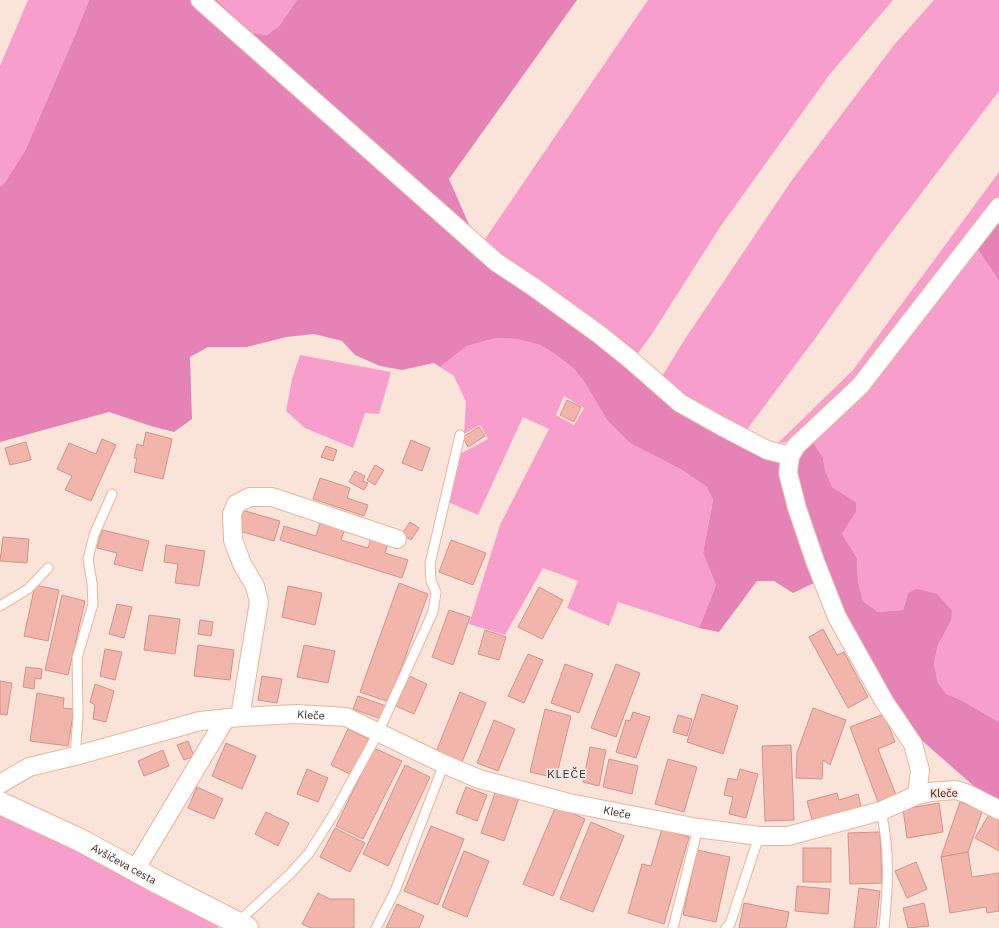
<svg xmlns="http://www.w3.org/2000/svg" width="999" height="928" font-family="'IBM Plex Sans',sans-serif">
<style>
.green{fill:#f79ecc;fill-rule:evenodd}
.forest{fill:#e583b7}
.building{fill:#f1b5ac;stroke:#ce948c}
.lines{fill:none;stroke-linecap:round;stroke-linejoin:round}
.service-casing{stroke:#e9b49a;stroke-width:11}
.minor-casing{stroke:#e9b49a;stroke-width:20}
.tertiary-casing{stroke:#e9b49a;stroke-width:24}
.service{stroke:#fff;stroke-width:9}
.minor{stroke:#fff;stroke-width:18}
.tertiary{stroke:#fff;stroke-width:22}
.labels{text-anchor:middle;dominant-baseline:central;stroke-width:3.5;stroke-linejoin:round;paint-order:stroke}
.street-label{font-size:11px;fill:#3a251b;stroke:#fae4d9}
.neighbourhood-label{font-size:12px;letter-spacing:1px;fill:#0a3d50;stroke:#fae4d9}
</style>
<rect width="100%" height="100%" fill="#fae4d9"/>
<!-- green -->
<g class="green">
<polygon points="28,0 89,0 75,35 25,151 3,185 0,186 0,66"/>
<polygon points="217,0 297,0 279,26 267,35 252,33"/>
<polygon points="648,0 893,0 830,74 720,227 652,334 636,356 483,242"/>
<polygon points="934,0 999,0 999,91 879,249 814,340 745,432 681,396 661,378 685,339 792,180 894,45"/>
<polygon points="999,172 999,198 854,378 797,435 788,442 778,443 853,370"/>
<polygon points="977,248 999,281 999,722 961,700 946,694 938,683 934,663 938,645 951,621 908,593 903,610 878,612 863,601 858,582 857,558 842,534 856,512 856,502 832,487 825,470 823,458 813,442"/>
<path d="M496,338l20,1 24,6 15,9 19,15 11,14 22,37 23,23 52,27 25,17 6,12 -10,54 13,32 -17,43 -81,-26 -9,24 -42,-18 11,-27 -35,-13 -38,67 -36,-11 31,-99 49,-96 -26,-12 -45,98 -30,-13 12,-48 28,-15 -8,-14 -16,9 2,-32 -12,-26 -14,-9 27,-21zM564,396l20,12 -10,17 -18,-10z"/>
<polygon points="300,355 391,372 379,414 365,413 353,448 305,428 286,411 292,379"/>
<polygon points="0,815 84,853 218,924 218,928 0,928"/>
</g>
<!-- forest -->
<g class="forest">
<polygon points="89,0 190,0 478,255 747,449 780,463 816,582 793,593 774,581 757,581 719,632 699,628 716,585 703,553 713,500 707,487 682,470 630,443 607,420 585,383 574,369 555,354 540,345 516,339 496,338 467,346 440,367 434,363 402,370 380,366 355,355 342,341 314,334 286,337 247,347 208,347 190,357 192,419 174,432 151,426 109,412 0,442 0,186 3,185 25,151 75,35"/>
<polygon points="209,0 217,0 252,33 267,35 279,26 297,0 577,0 449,179 474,236"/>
<polygon points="999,219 999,281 977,248"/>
<path d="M813,442l10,16 2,12 7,17 24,15v10l-14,22 15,24 1,24 5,19 15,11 25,-2 5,-17 9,-4 20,5 15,17 -1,10 -13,24 -4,18 4,20 8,11 15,6 38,22v81l-24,-16 -56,-49 -17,-20 -61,-104 -44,-133c-2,-23 0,-22 16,-39z"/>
</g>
<!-- building -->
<g class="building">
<polygon points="567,400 581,407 574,422 560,415"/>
<polygon points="479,427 485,436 468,447 463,437"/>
<polygon points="146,432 172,439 163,479 134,472 137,458 134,458 137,444 143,446"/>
<polygon points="102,439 116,445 91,501 65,490 72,476 57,469 69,443 96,454"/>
<polygon points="411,440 430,448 422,471 402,463"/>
<polygon points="26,442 31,460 10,465 5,448"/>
<polygon points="326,446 337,450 333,461 321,457"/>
<polygon points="375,465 384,470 375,485 367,480"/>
<polygon points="355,471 365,476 363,481 368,483 364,490 349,482"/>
<polygon points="320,478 350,488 347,498 368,505 364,516 313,499"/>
<polygon points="242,510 280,521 274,541 236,530"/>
<polygon points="321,520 345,528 341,540 368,548 371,538 388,544 385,553 408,560 402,578 280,540 284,526 316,536"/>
<polygon points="410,522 419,528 411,540 402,534"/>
<polygon points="102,530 149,541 142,571 114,564 117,553 97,548"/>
<polygon points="3,537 29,539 27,563 0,561"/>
<polygon points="451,540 486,553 473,585 439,572"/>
<polygon points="166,545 205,551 199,586 175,583 178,564 164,562"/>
<polygon points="399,583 428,594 389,702 360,692"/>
<polygon points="35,585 59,590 48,641 24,636"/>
<polygon points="288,586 322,593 315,625 282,617"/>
<polygon points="539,587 563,600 542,639 518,627"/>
<polygon points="62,595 85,601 68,675 45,670"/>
<polygon points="117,604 132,607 124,638 109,634"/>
<polygon points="449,610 470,617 453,665 432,657"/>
<polygon points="149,615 180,619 175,654 144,650"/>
<polygon points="200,620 213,622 211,636 198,634"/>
<polygon points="823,629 837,655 844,652 868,697 848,708 809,637"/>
<polygon points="485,630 506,637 499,660 478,654"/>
<polygon points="198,645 234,650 230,680 194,676"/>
<polygon points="304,645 335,651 328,683 297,677"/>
<polygon points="105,649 122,652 115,680 100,676"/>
<polygon points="528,654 543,660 524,703 508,696"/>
<polygon points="565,664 593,674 579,713 551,703"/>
<polygon points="616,664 640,673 616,737 591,728"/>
<polygon points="26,667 42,669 41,679 35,678 34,689 23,687"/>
<polygon points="262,676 282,679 277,703 258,700"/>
<polygon points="409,676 427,684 414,714 396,706"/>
<polygon points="0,681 12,683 7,715 0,714"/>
<polygon points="95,684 114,691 106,722 93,719 95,705 90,702"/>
<polygon points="460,692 486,703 462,762 436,752"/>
<polygon points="37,693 64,698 63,708 74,709 68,746 30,741"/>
<polygon points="702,694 738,706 723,754 687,742"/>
<polygon points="358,696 386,706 381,719 353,709"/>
<polygon points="813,708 846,720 830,765 823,760 822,779 796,778 797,753"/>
<polygon points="545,709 571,716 556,778 530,772"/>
<polygon points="633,712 650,717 636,758 616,752 626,720 630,721"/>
<polygon points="884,714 895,742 878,749 896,795 878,802 850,727"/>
<polygon points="678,715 692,719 687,736 673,732"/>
<polygon points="494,720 515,729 498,771 477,763"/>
<polygon points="348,729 369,739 352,775 331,765"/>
<polygon points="188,741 194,756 184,760 177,745"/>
<polygon points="226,743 256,756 242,789 212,776"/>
<polygon points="791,745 794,820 765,821 762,746"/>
<polygon points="590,747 606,750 599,786 583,782"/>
<polygon points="374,748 402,761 363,839 336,826"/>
<polygon points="163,750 169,766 144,776 138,761"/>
<polygon points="609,759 638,766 632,794 603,787"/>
<polygon points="668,759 697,767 684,812 655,804"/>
<polygon points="405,765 430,777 388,866 363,854"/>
<polygon points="307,769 328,778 318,802 297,794"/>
<polygon points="740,769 758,774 746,818 729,814 733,797 724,795 728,778 737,780"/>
<polygon points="197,787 223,799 214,819 188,808"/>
<polygon points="466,787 487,795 477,821 456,813"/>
<polygon points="496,790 519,798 504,841 481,833"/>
<polygon points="837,793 839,800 858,794 862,810 813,823 807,801"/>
<polygon points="960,802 983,809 968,852 941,857"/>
<polygon points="939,803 943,832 907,838 903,809"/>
<polygon points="556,806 585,819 553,896 523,884"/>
<polygon points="266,812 289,823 278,846 255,834"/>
<polygon points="990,813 999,818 999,851 975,838"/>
<polygon points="591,822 624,836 593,912 560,899"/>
<polygon points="431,826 464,839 438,905 404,891"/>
<polygon points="335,828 365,843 350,872 320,857"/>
<polygon points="662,829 689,837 664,924 628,913 642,864 651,866"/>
<polygon points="880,832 882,883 850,884 848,833"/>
<rect x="803" y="848" width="28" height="34"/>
<polygon points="697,850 730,857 716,922 683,915"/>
<polygon points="464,851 489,861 467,917 442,907"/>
<polygon points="968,852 972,877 999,873 999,904 998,905 999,911 987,913 986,907 950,913 941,857"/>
<polygon points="916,862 927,889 907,898 895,871"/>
<polygon points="797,886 830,889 828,914 795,911"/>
<polygon points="859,888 880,891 876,928 854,928"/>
<polygon points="318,893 330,899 354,899 354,928 311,928 302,924"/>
<polygon points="744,903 789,912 786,928 739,928"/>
<polygon points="924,903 929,926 908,928 903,908"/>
<polygon points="397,904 424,916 419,928 386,928"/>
</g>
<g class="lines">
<!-- service casing -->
<g class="service-casing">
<g id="service">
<polyline points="0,606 28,589 48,568"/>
<polyline points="75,756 78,716 77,658 93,604 92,583 88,559 94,535 112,494"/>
<path d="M881,811c9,39 7,77 3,117"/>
<polyline points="237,923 291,873 309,853 333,815 378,733 433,612 436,592 431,581 430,564 460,435"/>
<polyline points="376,928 395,891 444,764"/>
<polyline points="673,928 698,828"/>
<polyline points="726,928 730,924 759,836"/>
</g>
</g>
<!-- minor casing -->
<g class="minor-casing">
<g id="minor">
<polyline points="200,0 496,262 535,288 600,335 631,360 680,403 721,426 767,450 790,456"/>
<polyline points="240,717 259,602 255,586 242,564 233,540 232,514 236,504 250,497 272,497 397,539"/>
<path id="s1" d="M0,784l29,-17 46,-11 125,-35 40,-4 56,-3 50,3 98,47 35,15 90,24 129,25 61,8h29l93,-25 36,-16 13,-3 26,-2 12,4 31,16"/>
<polyline points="917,795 920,770 913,744 884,701 837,617 815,561 797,508 788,473 790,456 796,446 860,386 999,207"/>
<polyline points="135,870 226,718"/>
</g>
</g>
<!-- tertiary casing -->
<g class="tertiary-casing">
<g id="tertiary">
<path id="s2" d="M0,803l82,38 77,42 88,45"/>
</g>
</g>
<!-- service -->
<use href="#service" class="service"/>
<!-- minor -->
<use href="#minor" class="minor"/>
<!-- tertiary -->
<use href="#tertiary" class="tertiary"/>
</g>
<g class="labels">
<!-- street labels -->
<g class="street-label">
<text stroke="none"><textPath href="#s1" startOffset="322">Kleče</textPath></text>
<text transform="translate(944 793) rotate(-1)">Kleče</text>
<text stroke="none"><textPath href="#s1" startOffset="646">Kleče</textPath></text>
<text stroke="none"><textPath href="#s2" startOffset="138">Avšičeva cesta</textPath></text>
</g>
<!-- neighbourhood labels -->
<g class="neighbourhood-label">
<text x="567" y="773">KLEČE</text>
</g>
</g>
</svg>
